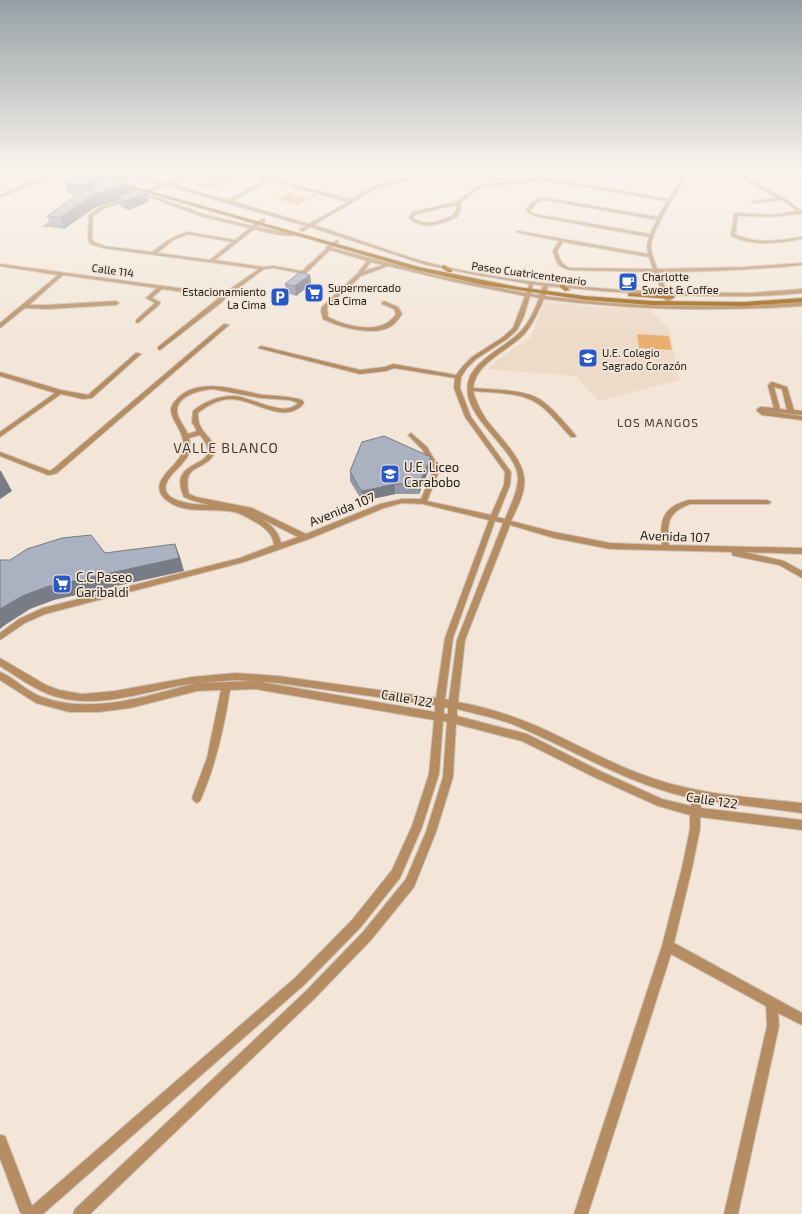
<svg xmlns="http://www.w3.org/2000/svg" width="802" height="1214" font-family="'Exo 2',sans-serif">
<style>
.built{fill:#eddac7}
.green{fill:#e9af71}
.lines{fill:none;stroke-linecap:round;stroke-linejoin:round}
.street-casing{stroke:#cec2b7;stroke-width:2}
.secondary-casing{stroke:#cec2b7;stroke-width:2}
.street{fill:#b68d62;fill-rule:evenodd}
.secondary{fill:#9b5f0a;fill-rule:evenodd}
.wall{fill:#9298a5}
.shaded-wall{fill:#777c86}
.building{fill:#aab1c0;stroke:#777c86}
.labels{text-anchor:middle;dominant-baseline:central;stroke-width:3.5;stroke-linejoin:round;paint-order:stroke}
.far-street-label{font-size:11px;fill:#25201c;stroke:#f3e6d9}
.far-poi-label{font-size:11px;fill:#25201c;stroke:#f3e6d9;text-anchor:start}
.far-neighbourhood-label{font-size:12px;letter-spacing:1px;fill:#473d33;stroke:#f3e6d9}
.poi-label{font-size:13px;fill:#25201c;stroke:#f3e6d9;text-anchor:start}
.street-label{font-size:13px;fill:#25201c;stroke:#f3e6d9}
.neighbourhood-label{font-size:14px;letter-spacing:1px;fill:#473d33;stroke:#f3e6d9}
</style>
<rect width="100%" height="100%" fill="#f3e6d9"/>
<!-- built -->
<g class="built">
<polygon points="337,177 375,188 351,200 312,189"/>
<polygon points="544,301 599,307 650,309 670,331 679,380 598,401 576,376 487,369 515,347 531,337"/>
</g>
<!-- green -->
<g class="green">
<polygon points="221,174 236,178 211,190 196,186"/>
<polygon points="295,189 299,189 290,194 305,199 314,194 318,195 298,205 276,199"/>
<polygon points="637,334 669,336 672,350 656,349 655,343 656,349 639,348"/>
</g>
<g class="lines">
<!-- street casing -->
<g class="street-casing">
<g id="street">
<polygon points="12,171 18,171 0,179 0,177"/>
<polygon points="57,171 63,171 0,197 0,195"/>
<path d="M118,171h7l40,12 24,-12h6l-26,13 59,16 38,-21 -27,-8h7l23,6 12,-6h5l-13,8 78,21 22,-13 35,-10 10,-6h5l-13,8 -35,10 -61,36c38,12 76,27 115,38 76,19 155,25 233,29l-8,-20 -84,-2c-13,-3 -13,-7 -17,-19l6,-10 -43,-9 2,-1 130,23 -1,-9 2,-8 -115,-21 -8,-5c5,-9 10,-13 20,-13l112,19 9,-16 -124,-21 -60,7 -5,2 -18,14 1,5 -4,9c-15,7 -34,14 -48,1l3,-6 45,-10 19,-15 5,-2 60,-7 3,-7h4l-3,7 124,21 13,-22 -5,-4 -9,-2h11l7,6c-9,15 -34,53 -35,69 0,8 4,16 6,23l87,-2 58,-4v2c-48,5 -95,7 -143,7l8,20 83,1 52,-4v4c-44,5 -89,3 -134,2l4,8 -3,2 -3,-2 -3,-8 -61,-4 -56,-5 2,1 -3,9c87,11 169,13 257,6v4c-89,6 -170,4 -258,-7 -5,11 -10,23 -18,33 -16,19 -49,28 -53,56 20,2 51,1 68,12 12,8 26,25 35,36l-1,1h-4c-11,-11 -22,-27 -36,-35 -17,-10 -42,-9 -62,-11 3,10 7,19 13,28 13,18 42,43 38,67 -1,12 -8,24 -13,35l43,11 56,11 52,2c-3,-26 1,-38 27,-45h78l4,2 -2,2h-79c-23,9 -23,19 -21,41l133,3v6l-58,-2 40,9 18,10v7l-23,-13 -44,-9 -3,-1v-3l-122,-3 -56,-11 -44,-13 -45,115 -7,62c28,5 55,14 81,25 33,15 65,33 99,46 52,21 109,24 164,30v10l-101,-13v8l101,12v10l-102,-13v12l-8,39 -18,75 128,70v12l-24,-12 1,13 -41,188h-14l43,-188 -1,-20 -95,-52 -83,260h-14l88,-268 20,-78 8,-39v-14l-32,-9 -64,-29 -72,-36 -66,-17 -3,53 -17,55 -22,55 -43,53 -57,59 -224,215h-17l2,-5 231,-218 57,-59 43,-53 20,-47 17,-55 4,-55 -4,-1 -4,53 -17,53 -22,51 -40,50 -56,57 -261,229h-21l-2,-2 -20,-54v-23l5,1 27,70 264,-229 56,-57 40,-50 20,-44 17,-52 5,-54 -179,-31 -25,1c-6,38 -14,75 -30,111l-3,2 -3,-2 -2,-3 15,-40 14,-68 -24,1 -67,17 -31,4h-30l-33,-9 -36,-23v-8c15,6 27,20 42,25 51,18 105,-1 154,-14 -48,6 -100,30 -148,11 -17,-7 -32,-18 -48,-28v-8l46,27 13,5 23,4 33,-3 77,-14 44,-4 42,3 158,22 9,-60 44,-118 -66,-16 -21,-1 -18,5 -75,31 -65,23 -199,52 -20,9 -25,17v-7l19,-14 24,-11 197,-50 34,-13c-1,-10 -7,-15 -15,-21 -8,-4 -16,-10 -25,-12 -22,-5 -52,4 -70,-14 -16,-17 13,-31 18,-45 7,-17 -11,-31 -11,-43 0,-4 3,-8 5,-10 13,-16 37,-15 54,-12 11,2 22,5 33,7 13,1 26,1 39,5l2,3c-18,23 -49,-3 -72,-4 -13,0 -24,6 -34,14 -1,21 16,22 17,39 -9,21 -34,9 -26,42l7,3 56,11 54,26 74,-30 22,-5h19l13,-30 -12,-20 -14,-14 3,-2 16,14 13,22 -13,32 64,14 13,-30 1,-13 -40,-55 -11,-29 1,-10 -61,-10 -8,3 -26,3 -102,-26 3,-2 99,24 25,-3 8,-3 63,11 7,-9 9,-9 31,-20 10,-9 12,-32 -70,-14 -67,-16 -27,10 -34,31 1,10c19,10 54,19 68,-3l-2,-5 -12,-5v-2l2,-1 14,6 4,7c-2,3 -4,6 -6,8 -15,17 -55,6 -73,-3l-2,-8 1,-4 35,-33 10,-13 -37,-11 -25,24 -31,-6 -10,1 -38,28 -4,5 -62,48 -2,-1v-2l62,-50 -58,-8 -10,9 8,4v2l-22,19 -2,-1v-2l19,-17 -9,-5 11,-10 -94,-13 -34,30h18l69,-4 3,2 -3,2 -69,4 -22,-1 -25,20v-5l58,-48 -58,-9v-2l223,30 36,-25 -156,-21 -13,-4 -2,-5 1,-24 13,-9 26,-8h1v2l-24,8 -12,8 -1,23 2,3 10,4 48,6c12,-9 22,-17 36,-20l47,8 15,-12 -47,-11 -59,-22 -4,1v-2l-23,-9 3,-1 23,8 18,-8zM270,180l78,22 -39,22 -77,-23zM165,185l141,41 -6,3v2h4l6,-4 117,38 50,10 53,9 -1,1 -3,8 -87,-17 -107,-28 7,-7 -2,-1 -11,7v2l-24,22 -28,-5 -11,1 -48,-7 39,-31c11,3 35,10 45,5l-42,-7 8,-6v-2h-4l-9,7 -45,-11 -60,-21zM543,200h3l111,20 -7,14 -115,-20 -5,-3 6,-8zM456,205l1,3 -4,7c-13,6 -27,12 -40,3l3,-4zM188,234l44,8 -22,18 -53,-7 18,-14zM563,242l86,15 4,12 -83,-1c-9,-3 -10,-9 -13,-17zM371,262l12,3 -19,6zM533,284l12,2 -3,1 -2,8 -9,-1zM530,296l9,2c-4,11 -9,23 -17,32 -15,17 -50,30 -54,53 -7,35 49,65 50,95 0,14 -8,28 -13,41l-8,-2 13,-32 1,-13 -40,-55 -11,-29 1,-11 6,-9 9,-9 31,-20 10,-9 7,-14zM213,389l47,9 30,2 8,3c-14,16 -47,-7 -65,-7 -15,0 -29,6 -40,15l-1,11 5,9 -9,3c-3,-7 -11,-16 -11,-23 0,-16 24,-21 36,-22zM200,435c30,37 -36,19 -16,62l7,3 18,5c-13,0 -54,-3 -41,-25 6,-10 17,-16 21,-27 2,-5 1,-10 0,-15zM252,514l46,23 -17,6c-3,-15 -16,-23 -29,-29zM495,521l8,2 -46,117 -8,60 -4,-1 8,-61zM236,680l42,3 155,22h2v7l-180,-31 -57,2zM444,707l4,1v6h-4zM457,709l36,9 19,6c60,25 115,60 179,74v8l-29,-7 -62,-28 -73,-37 -70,-18z"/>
<polygon points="475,171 480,171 488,176 504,179 502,180 486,178"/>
<path d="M728,171h5l53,28 16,12v3l-32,3 -32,-1 -3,18c21,11 45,6 67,3v2c-24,4 -48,8 -71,-3l3,-22 5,-1 31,2 27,-4 -15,-11 -30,3v-2h1l25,-3z"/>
<polygon points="56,218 60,219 51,226 45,227 43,226"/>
<polygon points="224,324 229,325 57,473 50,475 48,475 0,456 0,452 50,471 53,469"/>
<polygon points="136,353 141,354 92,398 83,399 61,394 0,437 0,432 55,393 0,376 0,372 61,390 88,395"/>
<path d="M772,382l15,5 7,23 8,1v4l-38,-4 38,5v4l-40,-5 -5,-4v-2l4,-2 13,1 -6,-22 2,-3zM774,387l8,2 5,21 -7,-1z"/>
</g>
</g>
<!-- secondary casing -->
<g class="secondary-casing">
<g id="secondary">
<polygon points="97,171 105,171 128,179 123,180"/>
<polygon points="114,181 419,267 518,287 585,296 652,301 744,302 802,298 802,302 744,306 652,305 585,300 484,285 416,270 114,183"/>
<polygon points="444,265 452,270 452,272 448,272 442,268 442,266"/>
<polygon points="560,285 564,285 570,290 565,291 560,287"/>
<polygon points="630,293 672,295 675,297 672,299 628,296 628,294"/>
</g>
</g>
<!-- street -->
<use href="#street" class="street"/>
<!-- secondary -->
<use href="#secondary" class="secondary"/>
</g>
<!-- wall -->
<g class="wall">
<polygon points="105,174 106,179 127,181 130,193 149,202 128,210 120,206 118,200 94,208 64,229 51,227 47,216 76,195 68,192 64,181"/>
<polygon points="310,275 311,284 296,296 287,293 285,284"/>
<polygon points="431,457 430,467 419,494 395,494 363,501 359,496 350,481 350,471"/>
</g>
<!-- shaded-wall -->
<g class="shaded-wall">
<polygon points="105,174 108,185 91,189 88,188 90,194 85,197 81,186"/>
<polygon points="127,181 130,193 117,197 118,200 94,208 64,229 60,217 91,196"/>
<polygon points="147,193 149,202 128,210 125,201"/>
<polygon points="310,275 311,284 296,296 295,286"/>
<polygon points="431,457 430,467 419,494 419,484"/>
<polygon points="0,471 1,471 12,491 0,499"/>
<polygon points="395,484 395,494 363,501 362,491"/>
<polygon points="175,544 180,557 184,571 54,600 30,609 5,625 0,629 0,609 22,596 46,587"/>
</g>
<!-- building -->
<g class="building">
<polygon points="86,171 98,171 105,174 81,186 64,181"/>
<polygon points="110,177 127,181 127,184 91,196 60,217 47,216 78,194 91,189 88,188"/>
<polygon points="140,189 147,193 125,201 117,197"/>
<polygon points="300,272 310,275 295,286 285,284"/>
<polygon points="384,436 431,457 419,484 395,484 362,491 358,486 350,471 362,442"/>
<polygon points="91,535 105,553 175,544 179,558 46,587 22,596 0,609 0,560 10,560 27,549 62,538"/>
</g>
<!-- sky -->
<linearGradient id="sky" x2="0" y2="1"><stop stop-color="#96a0a4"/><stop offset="0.5" stop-color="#faf4ee"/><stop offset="1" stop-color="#faf4ee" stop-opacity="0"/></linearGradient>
<rect width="802" height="341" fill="url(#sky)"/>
<!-- icons -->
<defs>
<g id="cafe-square" transform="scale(1)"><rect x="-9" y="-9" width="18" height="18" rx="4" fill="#2958c7" stroke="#f3e6d9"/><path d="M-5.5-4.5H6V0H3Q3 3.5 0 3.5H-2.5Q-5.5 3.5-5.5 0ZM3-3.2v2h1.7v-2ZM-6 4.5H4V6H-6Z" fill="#fff"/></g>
<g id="supermarket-square" transform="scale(1)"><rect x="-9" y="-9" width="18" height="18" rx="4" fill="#2958c7" stroke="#f3e6d9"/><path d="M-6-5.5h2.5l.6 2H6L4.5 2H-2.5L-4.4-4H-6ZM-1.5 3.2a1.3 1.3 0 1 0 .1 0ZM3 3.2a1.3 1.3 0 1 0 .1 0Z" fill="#fff"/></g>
<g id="parking-square" transform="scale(1)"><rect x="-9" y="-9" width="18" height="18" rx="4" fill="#2958c7" stroke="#f3e6d9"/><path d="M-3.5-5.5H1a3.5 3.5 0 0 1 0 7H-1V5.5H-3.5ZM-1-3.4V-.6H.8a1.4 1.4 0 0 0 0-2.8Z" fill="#fff"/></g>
<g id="school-square" transform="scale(1)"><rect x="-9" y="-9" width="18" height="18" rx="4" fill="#2958c7" stroke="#f3e6d9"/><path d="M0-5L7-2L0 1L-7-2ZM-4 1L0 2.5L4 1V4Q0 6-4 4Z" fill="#fff"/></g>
<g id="university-square" transform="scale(1)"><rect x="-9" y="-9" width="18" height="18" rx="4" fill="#2958c7" stroke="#f3e6d9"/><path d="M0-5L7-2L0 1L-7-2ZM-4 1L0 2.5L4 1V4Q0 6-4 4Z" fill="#fff"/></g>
</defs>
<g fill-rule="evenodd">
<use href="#cafe-square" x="628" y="282"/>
<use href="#supermarket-square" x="314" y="293"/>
<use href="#parking-square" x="280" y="297"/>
<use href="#school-square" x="588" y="358"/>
<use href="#university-square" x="390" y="474"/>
<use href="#supermarket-square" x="62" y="584"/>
</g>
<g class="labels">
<!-- far-street labels -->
<g class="far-street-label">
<text transform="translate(113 270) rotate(8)">Calle 114</text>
<text transform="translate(529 273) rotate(8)">Paseo Cuatricentenario</text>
</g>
<!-- far-poi labels -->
<g class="far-poi-label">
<text x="642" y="276">Charlotte<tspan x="642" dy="13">Sweet &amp; Coffee</tspan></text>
<text x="328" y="287">Supermercado<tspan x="328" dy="13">La Cima</tspan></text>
<text x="266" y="291" text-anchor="end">Estacionamiento<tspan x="266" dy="13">La Cima</tspan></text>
<text x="602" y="352">U.E. Colegio<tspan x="602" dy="13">Sagrado Corazón</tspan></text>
</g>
<!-- far-neighbourhood labels -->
<g class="far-neighbourhood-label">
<text x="658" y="422">LOS MANGOS</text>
</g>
<!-- poi labels -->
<g class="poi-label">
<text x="404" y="467">U.E. Liceo<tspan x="404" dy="15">Carabobo</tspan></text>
<text x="76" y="577">C.C Paseo<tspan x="76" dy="15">Garibaldi</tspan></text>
</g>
<!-- street labels -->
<g class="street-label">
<text transform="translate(342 509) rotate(-22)">Avenida 107</text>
<text transform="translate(675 536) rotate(2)">Avenida 107</text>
<text transform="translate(407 698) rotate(10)">Calle 122</text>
<text transform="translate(712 800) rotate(9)">Calle 122</text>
</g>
<!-- neighbourhood labels -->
<g class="neighbourhood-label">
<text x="226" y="447">VALLE BLANCO</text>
</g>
</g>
</svg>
